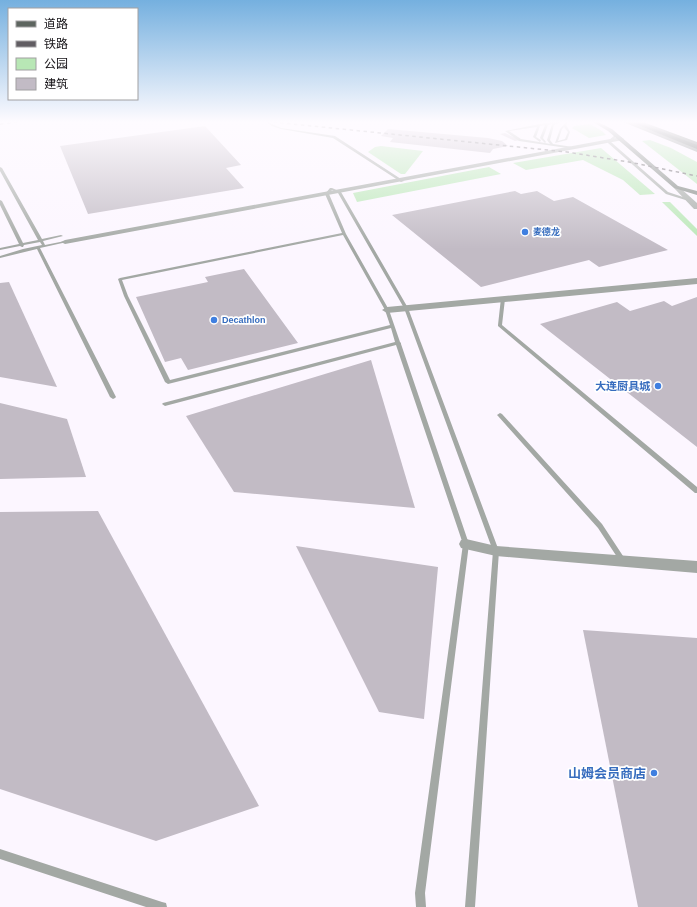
<svg xmlns="http://www.w3.org/2000/svg" width="697" height="907" font-family="Helvetica,'Noto Sans SC',sans-serif">
<style>
.green{fill:#b8e7b5}
.building{fill:#c2bbc5}
.lines{fill:none;stroke-linecap:round;stroke-linejoin:round}
.lane{fill:#a3a8a4;fill-rule:evenodd}
.street{fill:#a3a8a4;fill-rule:evenodd}
.secondary{fill:#7a817c;fill-rule:evenodd}
.primary{fill:#5d655f;fill-rule:evenodd}
.highway{fill:#454e47;fill-rule:evenodd}
.rail{stroke:#615d62;stroke-width:1.5;stroke-dasharray:3.5 3.5;stroke-linecap:butt}
.shop-dot{fill:#3f7fe0;stroke:#fff;stroke-width:1.5}
.labels{text-anchor:middle;dominant-baseline:central;stroke-width:3.5;stroke-linejoin:round;paint-order:stroke}
.far-shop-label{font-size:9px;font-weight:bold;fill:#366cbe;stroke:#fff;text-anchor:start}
.shop-label{font-size:11px;font-weight:bold;fill:#366cbe;stroke:#fff;text-anchor:end}
.near-shop-label{font-size:13px;font-weight:bold;fill:#366cbe;stroke:#fff;text-anchor:end}
</style>
<rect width="100%" height="100%" fill="#fcf6ff"/>
<!-- green -->
<g class="green">
<polygon points="590,124 602,131 606,135 589,138 572,128 574,126"/>
<polygon points="650,140 671,148 697,162 697,184 642,141"/>
<polygon points="381,146 423,151 405,174 401,174 368,152 375,147"/>
<polygon points="601,148 655,194 640,195 623,180 583,160 526,170 513,163"/>
<polygon points="489,167 501,174 357,202 353,193"/>
<polygon points="662,202 670,202 697,229 697,236"/>
</g>
<!-- building -->
<g class="building">
<polygon points="205,126 241,165 226,168 244,188 88,214 60,146"/>
<polygon points="388,129 488,138 502,141 508,146 493,149 490,153 390,142 393,138 381,136"/>
<polygon points="505,133 520,140 515,141 500,134"/>
<polygon points="515,191 521,194 537,191 554,201 573,197 668,250 599,267 589,260 481,287 392,215"/>
<polygon points="244,269 298,343 188,370 181,358 165,362 136,297 208,282 205,277"/>
<polygon points="9,282 57,387 0,377 0,283"/>
<polygon points="697,297 697,447 540,324 617,302 630,311 664,301 672,306"/>
<polygon points="371,360 415,508 234,492 186,416"/>
<polygon points="0,403 67,419 86,477 0,479"/>
<polygon points="98,511 259,806 156,841 0,789 0,512"/>
<polygon points="296,546 438,567 424,719 379,712"/>
<polygon points="583,630 697,638 697,907 638,907"/>
</g>
<g class="lines">
<!-- lane -->
<g class="lane">
<polygon points="266,122 268,122 274,125 281,128 335,136 404,181 401,182 333,138 281,129 272,126"/>
<path d="M554,122h8l-6,2 -2,1 -4,15 3,4 20,3 1,2 -55,-8 -14,-10 34,-7zM552,124l-5,16 3,4 -5,-1 1,-1 -3,-4 5,-13zM545,125l-5,13 5,5 -24,-4 -12,-8 28,-4 -4,10 7,5 1,-2 -5,-3 4,-11z"/>
<path d="M566,122h2l-2,3 4,7 -3,8 -12,3 5,-14zM564,127l4,5 -3,7 -7,2 4,-12z"/>
<polygon points="615,135 617,136 611,142 668,192 692,200 692,202 666,194 608,143 608,141"/>
<polygon points="0,167 2,168 42,239 61,235 63,236 43,241 45,245 65,241 67,242 40,248 116,397 115,398 113,399 110,397 37,249 0,258 0,256 23,249 42,245 40,242 24,245 23,247 22,247 20,246 0,250 0,248 19,244 0,205 0,200 2,201 23,243 38,240 0,171"/>
<path d="M330,188h2l9,4 67,116 91,243 -24,356h-10l28,-356 -89,-243 -66,-115 -6,-3 -3,4 17,40 43,76 11,32 1,1v1l68,200 -44,349 1,14h-10l-1,-14 48,-349 -67,-199 -231,61 -3,-2 1,-1 232,-61 -4,-14 -223,56 -3,-2 -41,-86 -6,-17 2,-1 222,-45 -17,-39zM343,235l42,75 5,15 -220,55 -42,-84 -6,-16z"/>
<polygon points="501,298 505,298 505,299 502,325 697,487 697,493 695,493 498,326 498,325"/>
<polygon points="500,413 502,414 602,524 625,559 627,561 625,563 623,564 621,563 598,528 498,416 497,415"/>
<polygon points="0,849 162,902 166,903 167,907 146,907 0,859"/>
</g>
<!-- street -->
<g class="street">
<polygon points="621,137 624,139 623,140 65,244 61,242 65,240"/>
<polygon points="674,186 678,186 697,203 697,209 694,209 674,188"/>
<polygon points="697,278 697,284 387,313 382,310 387,307"/>
<polygon points="466,539 496,546 697,561 697,573 496,556 461,548 459,544 461,540"/>
</g>
<!-- secondary -->
<g class="secondary">
<polygon points="593,122 598,122 612,129 678,186 697,191 697,195 674,188 608,131"/>
<polygon points="623,122 630,122 697,148 697,152"/>
</g>
<!-- primary -->
<polygon class="primary" points="636,122 643,122 697,142 697,146"/>
<!-- highway -->
<polygon class="highway" points="630,122 637,122 697,145 697,149"/>
<!-- rail -->
<g class="rail">
<polyline points="273,122 567,152 629,162 697,176"/>
<polyline points="0,124 20,122"/>
</g>
</g>
<!-- sky -->
<linearGradient id="sky" x2="0" y2="1"><stop stop-color="#75b0df"/><stop offset="0.49" stop-color="#fefbff"/><stop offset="1" stop-color="#fefbff" stop-opacity="0"/></linearGradient>
<rect width="697" height="249" fill="url(#sky)"/>
<!-- markers -->
<g class="shop-dot">
<circle cx="525" cy="232" r="4"/>
<circle cx="214" cy="320" r="4"/>
<circle cx="658" cy="386" r="4"/>
<circle cx="654" cy="773" r="4"/>
</g>
<g class="labels">
<!-- far-shop labels -->
<g class="far-shop-label">
<text x="533" y="232">麦德龙</text>
<text x="222" y="320">Decathlon</text>
</g>
<!-- shop labels -->
<g class="shop-label">
<text x="650" y="386">大连厨具城</text>
</g>
<!-- near-shop labels -->
<g class="near-shop-label">
<text x="646" y="773">山姆会员商店</text>
</g>
</g>
<!-- legend -->
<rect x="8" y="8" width="130" height="92" fill="#ffffff" stroke="#a1a0a2"/>
<rect x="16" y="21" width="20" height="6" fill="#5d655f" stroke="#a1a0a2"/>
<text x="44" y="28" font-size="12" fill="#151216">道路</text>
<rect x="16" y="41" width="20" height="6" fill="#615d62" stroke="#a1a0a2"/>
<text x="44" y="48" font-size="12" fill="#151216">铁路</text>
<rect x="16" y="58" width="20" height="12" fill="#b8e7b5" stroke="#a1a0a2"/>
<text x="44" y="68" font-size="12" fill="#151216">公园</text>
<rect x="16" y="78" width="20" height="12" fill="#c2bbc5" stroke="#a1a0a2"/>
<text x="44" y="88" font-size="12" fill="#151216">建筑</text>
</svg>
